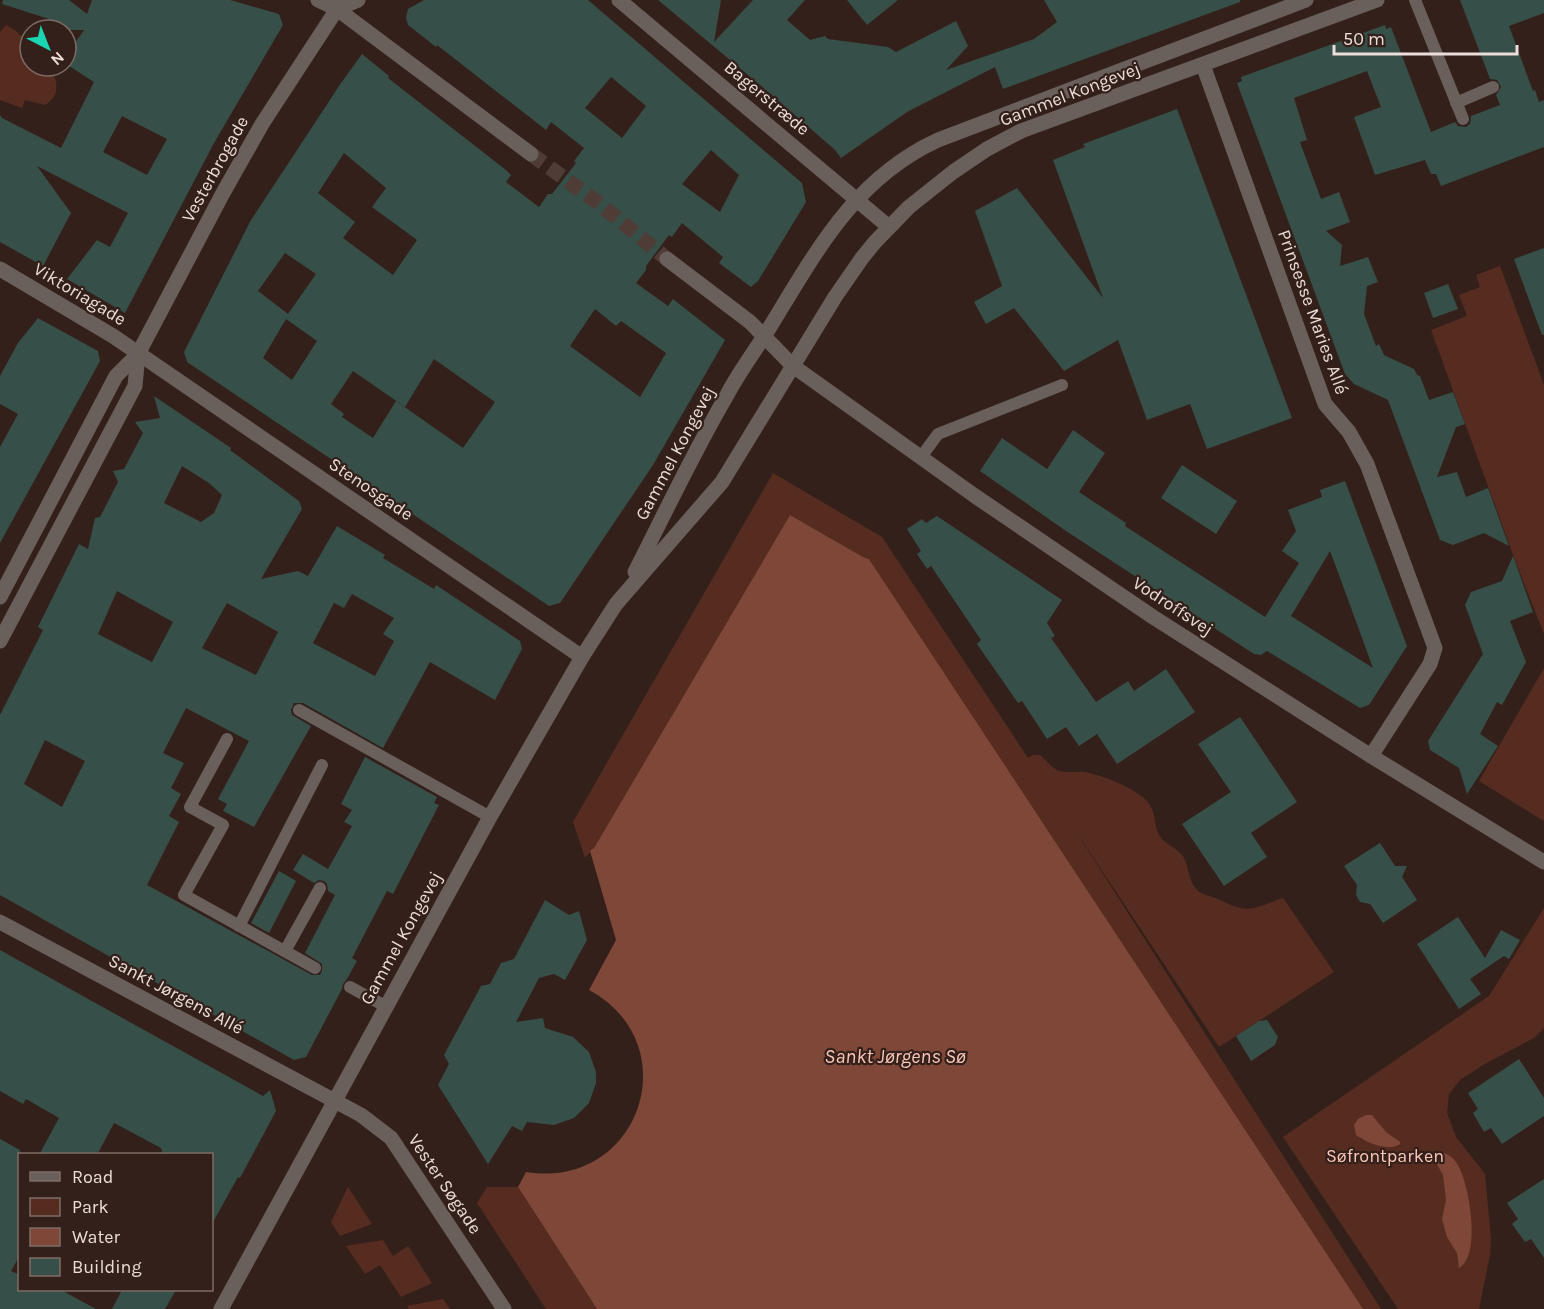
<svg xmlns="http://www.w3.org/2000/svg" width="1544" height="1309" font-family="Karla,sans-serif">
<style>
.green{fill:#562c20}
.water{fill:#7e4738}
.building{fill:#364f48;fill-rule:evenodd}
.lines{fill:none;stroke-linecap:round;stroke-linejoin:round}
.minor-tunnel{stroke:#4f3c37;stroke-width:15;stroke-dasharray:15 8;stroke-linecap:butt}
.service{stroke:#695f5b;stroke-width:12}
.minor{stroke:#695f5b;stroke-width:15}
.tertiary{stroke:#695f5b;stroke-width:15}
.labels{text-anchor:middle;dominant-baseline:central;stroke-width:4.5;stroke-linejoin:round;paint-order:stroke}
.street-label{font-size:18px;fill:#ebddd9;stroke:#34201a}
.park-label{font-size:18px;fill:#fec7b8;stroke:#34201a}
.water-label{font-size:20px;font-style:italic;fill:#fcc6b7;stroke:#34201a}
</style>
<rect width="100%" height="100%" fill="#34201a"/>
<!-- green -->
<g class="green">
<path d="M6,25l10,6 14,14v21h19c9,14 12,30 -4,39l-20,-5 -3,8 -22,-8v-68z"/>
<polygon points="1500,266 1544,385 1544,634 1516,563 1431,330 1467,316 1459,295 1480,287 1476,275"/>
<path d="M773,473l109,64 146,221 5,-3h7c5,4 11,12 17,15 8,4 19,1 28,2 17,3 50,16 62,29 10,11 6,23 12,34 5,9 17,12 24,21 6,10 5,25 14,34 5,5 14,6 21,9 32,16 33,10 65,-1l51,74 -115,75 -144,-217 306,479h-19l-493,-750 -6,-2 -73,-42 -196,333 -9,10 -12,-36z"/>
<polygon points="1544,668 1544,821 1479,781"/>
<polygon points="1544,908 1544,1028 1534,1038 1483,1065 1460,1080 1449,1094 1447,1113 1456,1137 1485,1174 1491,1239 1490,1255 1479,1309 1398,1309 1283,1137 1489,996"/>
<polygon points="348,1187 372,1224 340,1236 331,1222"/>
<polygon points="487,1187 518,1187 597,1309 546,1309 477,1203"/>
<polygon points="383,1240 393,1256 408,1246 432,1283 401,1297 380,1265 365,1274 346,1246"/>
<polygon points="443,1299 450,1309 409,1309 407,1306"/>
</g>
<!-- water -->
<g class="water">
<path d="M790,515l73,42 6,2 494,750h-766l-79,-122 8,-15c114,18 163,-128 63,-182l27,-50 -26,-89 4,-3z"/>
<path d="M1366,1115h6l14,17 14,10v2c-13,8 -32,-1 -44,-9l-2,-10 4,-6z"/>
<path d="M1439,1152c9,1 14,5 19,13 11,19 24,91 1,103l-2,-15 -10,-16 -5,-18 4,-19 -3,-25 -10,-18v-4z"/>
</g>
<!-- building -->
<g class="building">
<path d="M3,0h66l18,14 5,-14h138l49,14 4,11 -69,118 -89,170 -58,-34 30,-39 13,7 18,-34 -91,-47 34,47 -28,53 -43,-24v-127l2,3 59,30 33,-66 -28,-18v-8l18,-26h-42l7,-11 -47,-15zM122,116l45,23 -20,36 -44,-23z"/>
<path d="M424,0h164l214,183 4,19 -48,79 -7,6 -32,-24 4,-6 -41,-34 -10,14 -3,-2 -23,31v4l-10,13 32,23 5,-7 52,41 -72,125 -93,138 -11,3 -362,-244 -3,-10 67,-132 90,-137 21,-29 27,22 -1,2 118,92 5,5 -5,7 33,25 9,-13h4l24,-31 -2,-2 10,-13 -33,-26 -5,8 -109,-85 -1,2 -28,-22 -2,-7 2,-9zM611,77l35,29 -24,32 -37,-30zM711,150l28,25 -19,37 -38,-28zM344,153l42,35 -14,19 45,33 -24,35 -50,-37 12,-16 -37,-29zM285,253l31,21 -28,40 -30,-23zM595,309l21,17 5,-5 45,32 -26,44 -70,-51zM286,319l31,22 -25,39 -29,-22zM434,359l61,43 -32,46 -67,-47 -23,37 -31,-21 2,-3 -13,-10 22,-33 52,36z"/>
<polygon points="658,0 721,0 714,42 753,0 805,0 787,20 810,40 825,36 828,39 888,47 896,52 956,21 968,46 946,70 1034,39 1057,22 1044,0 1240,0 1240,2 1003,89 995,67 907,112 841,158 835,150 772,95"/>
<polygon points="847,0 898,0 867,25"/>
<polygon points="1460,0 1544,0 1544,13 1509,26 1533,91 1535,90 1539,102 1544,100 1544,147 1441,186 1436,174 1431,174 1425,160 1375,175 1354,117 1381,107 1367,71 1294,98 1307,140 1300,142 1321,199 1339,192 1350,222 1326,231 1342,245 1340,266 1368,257 1378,282 1367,286 1364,314 1376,346 1379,344 1384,355 1414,369 1417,375 1420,376 1429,400 1453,392 1465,424 1456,427 1437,477 1457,472 1466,497 1488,488 1509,546 1484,533 1453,545 1440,540 1388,400 1354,384 1345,374 1237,83 1242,81 1241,77 1385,25 1386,29 1391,27 1431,132 1455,122 1458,126 1466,127 1470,124 1471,116 1500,105 1496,95 1501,87 1497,80 1490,79"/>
<polygon points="1177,109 1292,418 1207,449 1190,404 1147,420 1118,340 1064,371 1014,308 986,324 974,302 1002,286 975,211 1017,188 1103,298 1053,160 1085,147 1083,144"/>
<polygon points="1544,248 1544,335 1542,335 1514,259"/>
<polygon points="1448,284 1458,309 1433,318 1424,293"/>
<polygon points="38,318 98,351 100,361 0,543 0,447 18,414 0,404 0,376 18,343"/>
<path d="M154,396l77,52 -1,2 69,51 3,8 -41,70 37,-8 10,5 29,-50 48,29 -2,3 51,31 2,-4 84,56 2,8 -27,51 -65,-38 -47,86 -80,-45h-9l-3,7 1,5 19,11 -57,101 -31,-16 4,-7 -9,-5 31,-58 -63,-33 -23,45 21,10 -13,25 10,6 -12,22 10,6 -32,63 165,90h8l2,-4v-7l-17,-11 30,-58 -7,-4 -1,-7 -3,-3 -5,-1 -5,3 -21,-13 10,-16 25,15 24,-43 -8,-4 8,-12 -11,-6 24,-47 72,40 -3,6 5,2 -46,89 -6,-3 -35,67 5,3 -10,18 -4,5 -1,5 -36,68 -12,3 -294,-165v-180l43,-85 -5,-3 41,-83 9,5 7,-31 5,-1 18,-35 -5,-11 11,-2 19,-36 -8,-11 25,-4zM182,466l27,17 13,12 -8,18 -13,9 -37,-19zM117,591l56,31 -21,40 -54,-28zM352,594l42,24 -11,16 11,7 -19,35 -62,-33 21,-40 10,5zM227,603l51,29 -22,43 -54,-27zM45,740l40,21 -23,46 -38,-23z"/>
<path d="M1073,430l32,23 -26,39 47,31 -1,3 140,91 34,-54 -17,-12 14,-20 -8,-21 34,-13 -2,-7 25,-9 62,165 -38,59 -9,3 -93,-57 -6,4 -7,-1 -188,-123 -86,-60 22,-33 45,31zM1330,551l5,13 38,104 -82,-52z"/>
<polygon points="1182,465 1237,501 1216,534 1161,498"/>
<polygon points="937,516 1062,600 1047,623 1055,636 1051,638 1096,702 1128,681 1134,691 1166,669 1195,712 1117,764 1097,734 1079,746 1066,727 1047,739 1022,701 1018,703 977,644 981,640 931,566 927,569 917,554 921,551 907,529 922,519 926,523"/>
<polygon points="1513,556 1533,612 1510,621 1526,662 1502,705 1497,702 1480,734 1498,746 1467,794 1459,768 1430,750 1428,741 1483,654 1465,605 1471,592 1502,581"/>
<polygon points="1240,717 1297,802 1251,833 1267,857 1224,886 1182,824 1231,792 1198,744"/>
<polygon points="1380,843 1395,866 1407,866 1402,877 1417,900 1383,923 1370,904 1360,902 1356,895 1357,885 1344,866"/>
<polygon points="279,871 296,881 269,933 251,923"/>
<polygon points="545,900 569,915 579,911 587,940 565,980 554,974 539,978 516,1022 543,1018 545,1028 573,1037 589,1052 596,1072 596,1083 589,1103 574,1118 554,1125 527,1122 522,1131 512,1126 488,1164 438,1085 449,1064 444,1055 481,986 490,984 501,963 514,959"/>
<polygon points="1458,917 1485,958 1501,930 1520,940 1509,959 1504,956 1470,979 1481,994 1459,1009 1417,944"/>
<polygon points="0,950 263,1096 270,1090 276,1111 240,1178 238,1177 212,1224 212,1155 163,1155 161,1148 114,1123 97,1155 39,1155 59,1118 26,1099 23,1104 0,1091"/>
<polygon points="1267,1020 1278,1037 1275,1045 1251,1061 1236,1036 1259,1021"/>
<polygon points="1519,1059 1544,1098 1544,1116 1502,1144 1491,1128 1484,1132 1473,1113 1478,1109 1468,1093"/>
<polygon points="0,1139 20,1150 20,1255 11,1271 20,1275 20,1290 61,1290 96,1309 0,1309"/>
<polygon points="1544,1179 1544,1258 1531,1239 1525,1242 1512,1224 1518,1219 1507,1203"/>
<polygon points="122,1290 176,1290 165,1309 112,1309"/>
</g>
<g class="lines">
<!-- minor-tunnel -->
<polyline class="minor-tunnel" points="531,154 597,202 667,259"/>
<!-- service -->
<g class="service">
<polyline points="1415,0 1463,119"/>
<polyline points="1456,103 1493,87"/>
<polyline points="921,457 938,434 1062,385"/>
<polyline points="299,710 490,817"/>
<polyline points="227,739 190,807 223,825 184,895 315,968"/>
<polyline points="239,926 322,765"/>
<polyline points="285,951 320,888"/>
<polyline points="350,987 385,1006"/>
</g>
<!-- minor -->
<g class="minor">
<polyline points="619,0 889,227"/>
<polyline points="337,9 531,154"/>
<polyline points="1203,65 1325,404 1349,432 1367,464 1435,648 1430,664 1371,756"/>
<polyline points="667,259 750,322 793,366 975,496 1153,617 1371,756 1544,862"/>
<polyline points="0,269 113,336 582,657"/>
<polyline points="0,922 361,1115 391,1138 504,1309"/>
</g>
<!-- tertiary -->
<g class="tertiary">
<polyline points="318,0 337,9"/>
<polyline points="337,9 358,0"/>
<path d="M635,572c30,-59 58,-119 92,-177 12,-23 28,-44 41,-65 47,-76 85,-151 170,-190l368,-140"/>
<polyline points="0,597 116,376 138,354 223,193 262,124 337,9 340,0"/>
<polyline points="0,641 135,386 138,354"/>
<polyline points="221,1309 490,817 582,657 616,604 722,482 835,297 862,258 875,242 909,207 953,172 987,149 1021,131 1377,0"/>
</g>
</g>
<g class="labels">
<!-- street labels -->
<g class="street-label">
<text transform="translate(1070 94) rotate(-21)">Gammel Kongevej</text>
<text transform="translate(767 98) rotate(40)">Bagerstræde</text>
<text transform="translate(215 169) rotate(-61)">Vesterbrogade</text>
<text transform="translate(80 294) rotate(31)">Viktoriagade</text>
<text transform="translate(1313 312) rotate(70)">Prinsesse Maries Allé</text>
<text transform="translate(675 453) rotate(-62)">Gammel Kongevej</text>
<text transform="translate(371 489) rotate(34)">Stenosgade</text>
<text transform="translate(1173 606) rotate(33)">Vodroffsvej</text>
<text transform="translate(401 938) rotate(-61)">Gammel Kongevej</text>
<text transform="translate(176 994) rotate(28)">Sankt Jørgens Allé</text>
<text transform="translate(445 1184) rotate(56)">Vester Søgade</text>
</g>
<!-- park labels -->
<g class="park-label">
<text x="1385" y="1156">Søfrontparken</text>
</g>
<!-- water labels -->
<g class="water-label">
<text x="895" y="1056">Sankt Jørgens Sø</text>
</g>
</g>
<!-- legend -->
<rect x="18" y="1153" width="195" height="138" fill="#34201a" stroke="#7d6c66" stroke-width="1.5"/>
<rect x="30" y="1172" width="30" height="9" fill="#695f5b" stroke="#7d6c66" stroke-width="1.5"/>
<text x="72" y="1183" font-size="18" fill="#ebddd9">Road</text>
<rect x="30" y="1198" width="30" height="18" fill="#562c20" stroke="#7d6c66" stroke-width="1.5"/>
<text x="72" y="1213" font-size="18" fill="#ebddd9">Park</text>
<rect x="30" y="1228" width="30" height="18" fill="#7e4738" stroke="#7d6c66" stroke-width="1.5"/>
<text x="72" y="1243" font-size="18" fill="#ebddd9">Water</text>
<rect x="30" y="1258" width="30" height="18" fill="#364f48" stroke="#7d6c66" stroke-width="1.5"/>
<text x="72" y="1273" font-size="18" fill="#ebddd9">Building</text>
<!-- north arrow -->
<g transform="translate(48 48) rotate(138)"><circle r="28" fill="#34201a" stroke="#7d6c66" stroke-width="1.5"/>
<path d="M0-4.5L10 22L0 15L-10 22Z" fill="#1ad5b2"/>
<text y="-9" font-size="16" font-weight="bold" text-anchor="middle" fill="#ebddd9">N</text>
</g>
<!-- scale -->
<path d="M1334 45v9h183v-9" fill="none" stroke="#ebddd9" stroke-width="3"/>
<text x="1343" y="45" font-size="18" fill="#ebddd9" stroke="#34201a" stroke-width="4.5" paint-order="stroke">50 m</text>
</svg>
